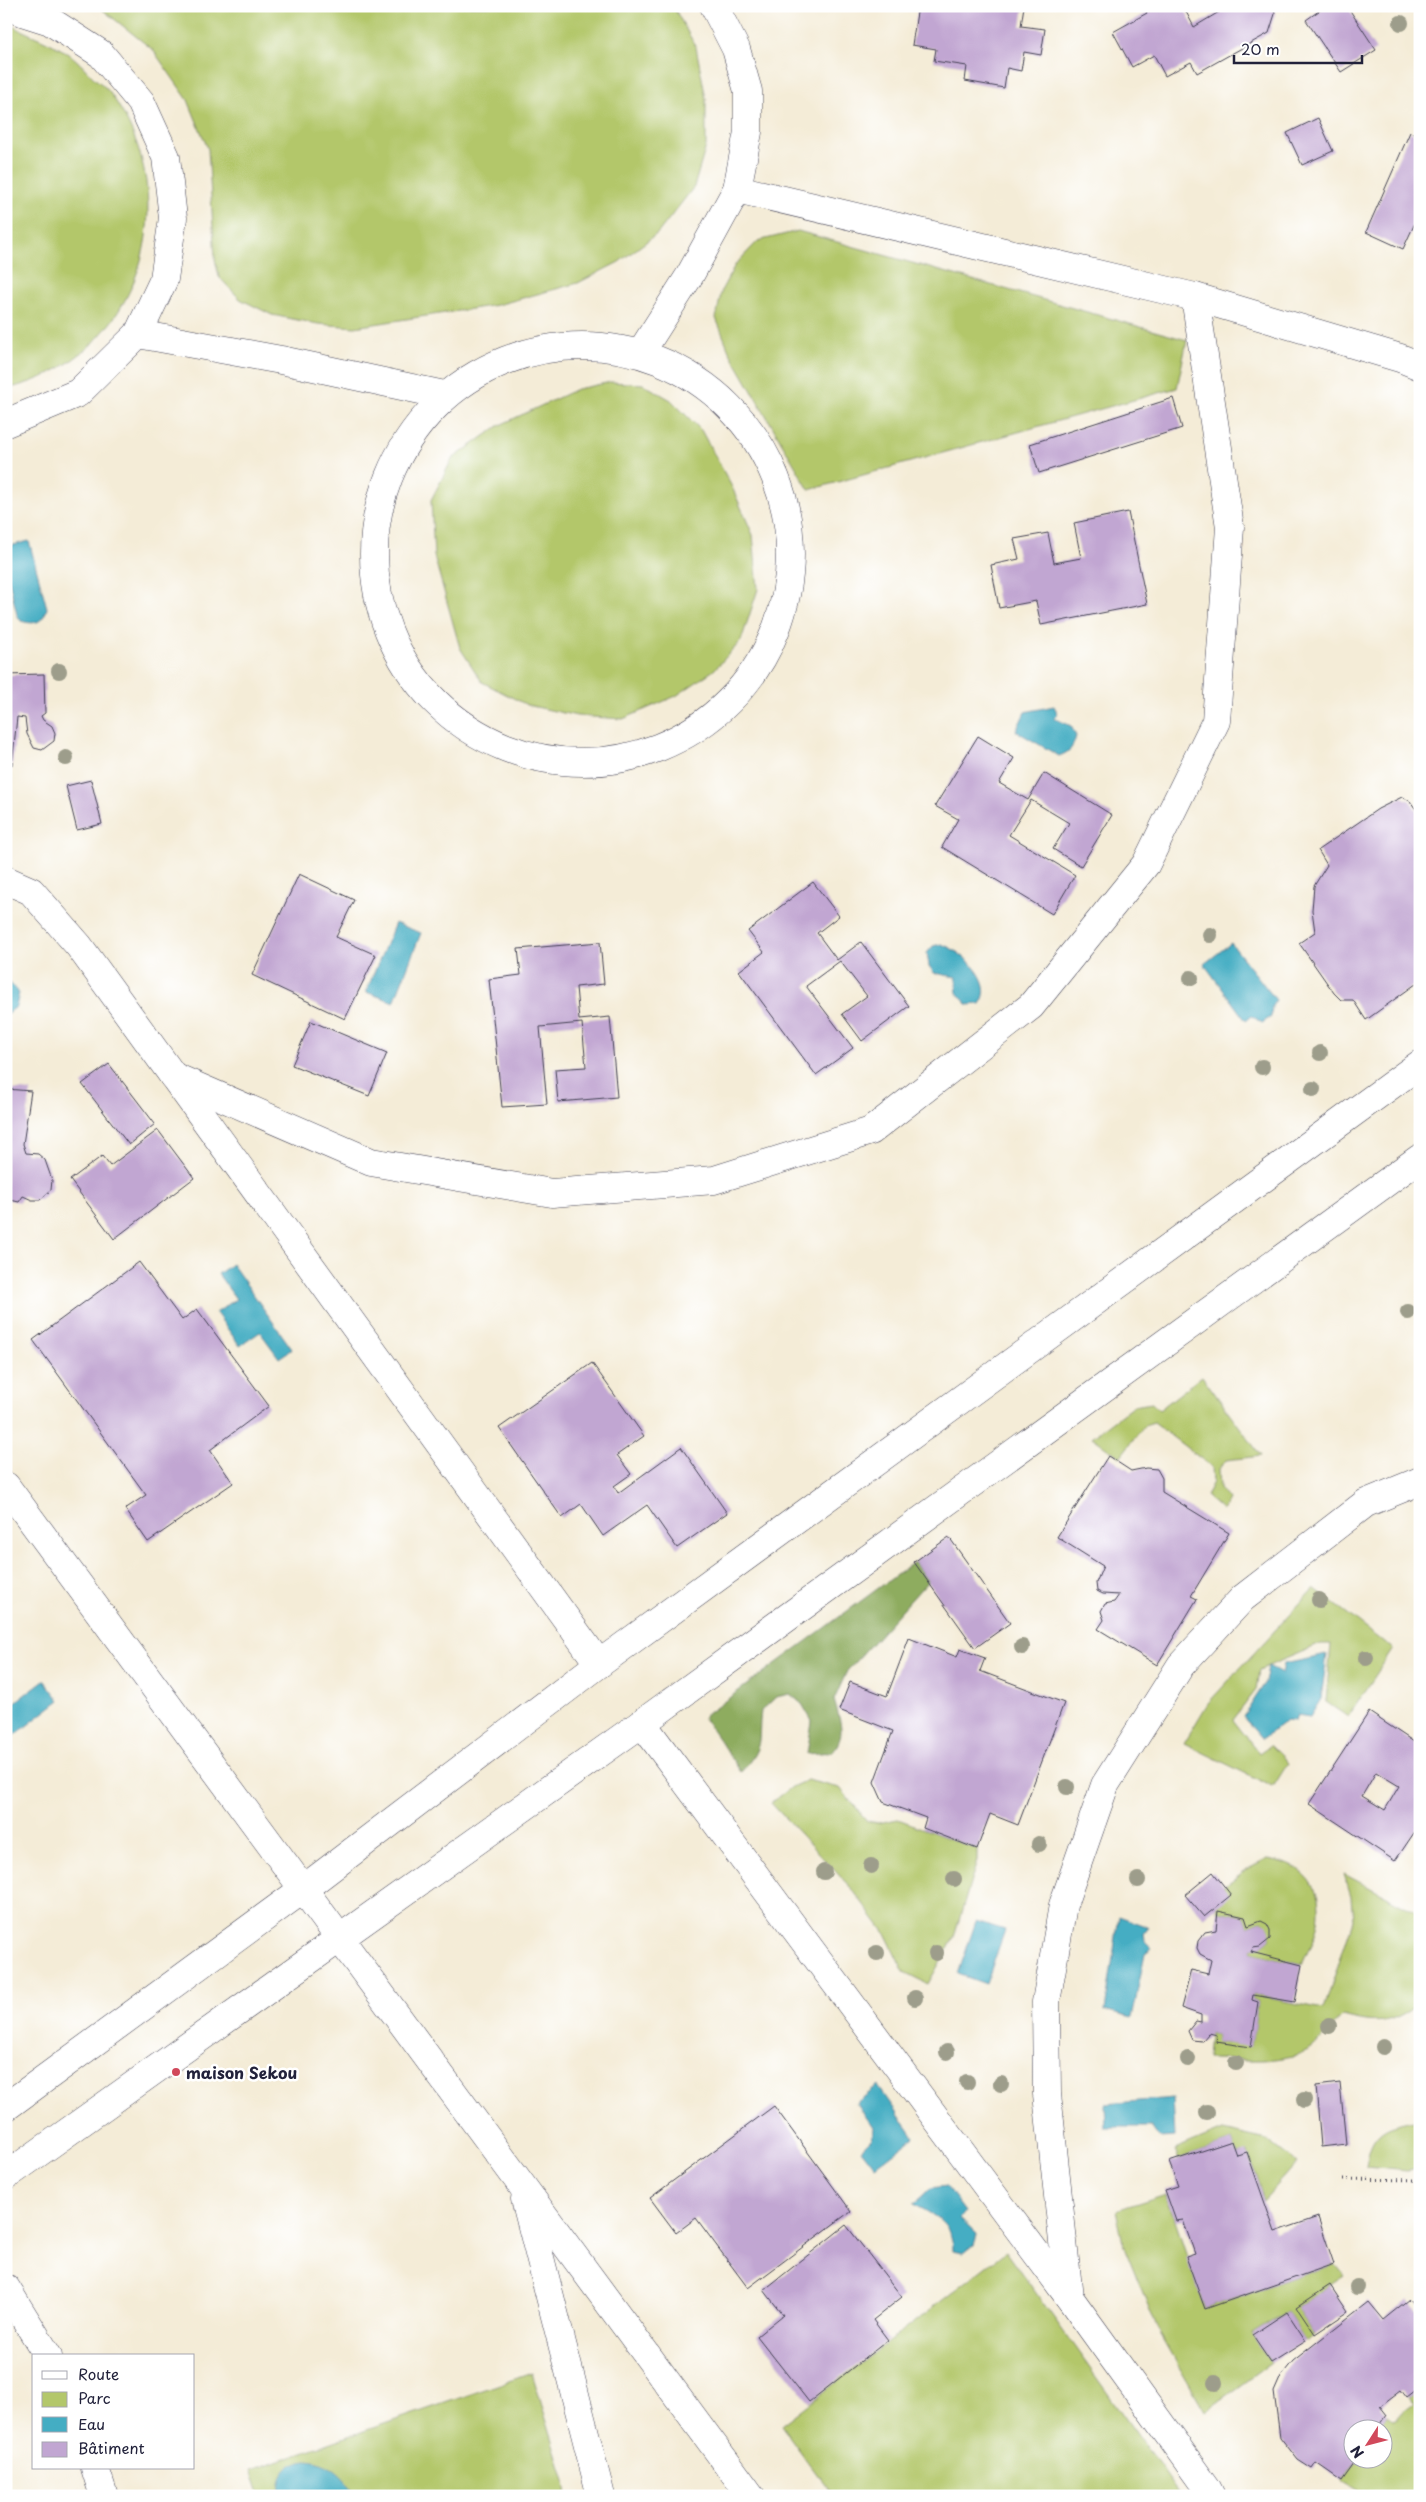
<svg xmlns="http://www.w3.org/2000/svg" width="1426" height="2502" font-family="'Playpen Sans',sans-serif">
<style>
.green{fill:#b3c76b;stroke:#6a7453}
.forest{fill:#8eac5f;stroke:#58674d}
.water{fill:#44adc3;stroke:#33687f}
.building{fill:#c1a6d2;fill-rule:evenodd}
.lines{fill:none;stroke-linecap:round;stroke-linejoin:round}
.street-casing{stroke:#424052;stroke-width:29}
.path{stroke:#424052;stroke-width:3;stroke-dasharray:1 4;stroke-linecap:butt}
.street{stroke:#fff;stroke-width:28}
.tree{fill:#9d9d8b}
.poi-dot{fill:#d1495b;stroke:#fff;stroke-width:2}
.labels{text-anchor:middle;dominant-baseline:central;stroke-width:5;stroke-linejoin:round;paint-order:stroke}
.poi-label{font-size:16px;font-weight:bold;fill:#22223b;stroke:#fff;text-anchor:start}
</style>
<rect width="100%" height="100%" fill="#fff"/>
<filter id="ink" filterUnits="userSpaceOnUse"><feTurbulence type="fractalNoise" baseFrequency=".02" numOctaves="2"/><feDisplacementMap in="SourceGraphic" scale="10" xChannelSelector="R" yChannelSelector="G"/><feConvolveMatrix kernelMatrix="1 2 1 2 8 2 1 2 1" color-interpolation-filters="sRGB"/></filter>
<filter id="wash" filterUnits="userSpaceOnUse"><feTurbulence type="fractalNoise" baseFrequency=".0096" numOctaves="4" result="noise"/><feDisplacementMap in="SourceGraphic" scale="20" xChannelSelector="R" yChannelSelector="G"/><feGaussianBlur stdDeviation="1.12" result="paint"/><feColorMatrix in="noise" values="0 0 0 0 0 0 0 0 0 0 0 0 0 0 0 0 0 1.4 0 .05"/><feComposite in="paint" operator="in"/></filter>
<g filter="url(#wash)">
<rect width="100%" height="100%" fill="#f4ecd7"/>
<!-- green -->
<g class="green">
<polygon points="98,6 673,6 696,47 706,99 706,146 694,187 658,233 619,262 578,283 497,305 355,327 318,324 272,315 240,299 219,277 215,259 208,149 188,100 153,50"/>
<path d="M6,26l8,1c17,8 36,15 52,25 10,6 19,17 28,26 5,4 12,9 16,15 79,108 30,267 -104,296z"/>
<polygon points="798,231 1187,340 1177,388 809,490 730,353 716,318 722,289 735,265 758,241"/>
<polygon points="611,382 643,384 671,400 701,430 732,487 753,535 758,589 741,641 714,670 676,696 623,719 577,716 527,705 482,682 460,648 434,556 431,500 452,459 500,425 577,389"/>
<polygon points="1202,1376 1261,1456 1226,1460 1219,1469 1220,1488 1229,1500 1223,1511 1206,1496 1213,1482 1212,1467 1154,1423 1144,1426 1120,1457 1092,1437 1133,1406 1152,1403 1159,1410"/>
<polygon points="1314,1588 1393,1649 1348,1717 1326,1702 1331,1644 1321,1644 1259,1670 1256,1690 1233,1720 1259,1753 1270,1745 1288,1763 1273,1787 1184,1743 1208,1703"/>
<polygon points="807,1780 840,1788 867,1821 878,1823 898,1819 977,1849 977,1861 954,1937 928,1984 904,1972 885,1933 852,1889 771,1803 792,1787"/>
<path d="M1268,1859c35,5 56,26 50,63 -2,14 -11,30 -16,43l-51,-13 2,-4 7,-1 10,-8c0,-9 -1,-14 -9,-18l-13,5 -3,-9 -27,-6 -1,-5 7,-19 26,-19z"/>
<path d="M1344,1874l76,40v88c-29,23 -43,23 -77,14 -7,7 -27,30 -33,33 -29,16 -70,10 -103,10l2,-26 8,2v7l34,4 7,-44 -6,-2 1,-5 71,14 29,-89 -2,-23z"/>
<path d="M1420,2120v49l-13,2 -40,-4c5,-39 18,-40 53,-47z"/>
<polygon points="1223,2130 1267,2140 1297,2163 1264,2200 1248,2153 1237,2155 1232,2141 1179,2159 1175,2150"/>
<polygon points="1166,2194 1205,2309 1334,2264 1344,2276 1297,2307 1315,2334 1306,2341 1287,2312 1252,2334 1271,2363 1205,2411 1157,2328 1123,2243 1116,2210"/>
<polygon points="1006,2251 1181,2496 833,2496 781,2425"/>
<polygon points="532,2373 565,2481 567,2496 260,2496 251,2470"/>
<polygon points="1420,2388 1420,2496 1367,2496 1342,2481 1357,2460 1384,2460 1384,2430 1377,2429 1387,2415 1393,2420 1413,2405 1407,2398"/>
</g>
<!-- forest -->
<path class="forest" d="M914,1562l14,19 -81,90 -13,29c6,21 13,35 -2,52l-25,2 5,-33 -10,-17 -12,-10 -14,3 -15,14c-4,32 4,34 -20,61l-38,-55z"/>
<!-- water -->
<g class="water">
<path d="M29,541l18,67c-4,15 -12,17 -26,13l-4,-6 -11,-48v-20z"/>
<path d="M1054,706l4,8 -4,4 17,8 5,10c-3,12 -6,16 -17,20l-43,-25 9,-19z"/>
<polygon points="395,923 421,933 394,1002 366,992"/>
<polygon points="1231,943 1276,1000 1272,1006 1271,1017 1262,1023 1252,1016 1246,1021 1204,964"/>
<path d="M941,944c22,7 56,38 39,60l-12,1 -11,-12 -1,-16 -22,-4 -5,-7 -2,-13 6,-7z"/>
<polygon points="6,979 19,993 16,1007 7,1014"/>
<polygon points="232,1264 292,1349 279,1358 260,1332 240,1346 216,1313 236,1299 218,1274"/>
<polygon points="1327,1655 1321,1699 1310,1717 1297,1715 1295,1721 1287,1720 1262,1739 1243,1717 1265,1683 1268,1666 1282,1673 1284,1664"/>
<polygon points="44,1680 60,1700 6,1742 6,1709"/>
<polygon points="1119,1916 1149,1927 1144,1934 1145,1941 1152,1948 1145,1953 1132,2018 1105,2011"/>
<polygon points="976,1921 1005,1930 986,1984 958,1974"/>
<polygon points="878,2086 914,2137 875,2167 861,2149 872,2138 874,2128 856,2103"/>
<polygon points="1173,2098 1175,2137 1159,2138 1151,2127 1106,2127 1105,2104"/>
<path d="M946,2186l19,26 -5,7 17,16 -3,10 -10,8 -11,-2c1,-26 -20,-37 -40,-47l18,-16z"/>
<path d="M306,2460c24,2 38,15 50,36h-75c-6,-18 7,-33 25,-36z"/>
</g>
<g id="blocks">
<!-- building -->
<g class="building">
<polygon points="918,6 1024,6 1021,26 1045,29 1041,55 1024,52 1021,71 1007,68 1004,88 965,81 967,66 934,61 936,49 912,45"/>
<polygon points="1143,6 1183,6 1194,27 1229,6 1274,6 1275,14 1269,33 1197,73 1191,62 1165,76 1154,55 1132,67 1113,32 1147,13"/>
<polygon points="1326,6 1347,6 1376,50 1341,72 1306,20"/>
<polygon points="1318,118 1333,151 1302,165 1287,133"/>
<polygon points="1410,132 1420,136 1420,212 1403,249 1366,232"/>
<polygon points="1173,398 1182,428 1039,473 1030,444"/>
<polygon points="1128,512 1147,604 1041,625 1036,601 999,608 991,565 1019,559 1014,539 1048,533 1054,563 1081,558 1074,523"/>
<polygon points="44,674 45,713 41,716 43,720 52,726 55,733 54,741 42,750 34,748 27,734 25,718 17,717 12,765 6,764 6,675"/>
<polygon points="978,736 1014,758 999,783 1028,800 1044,773 1112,815 1081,866 1053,849 1069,823 1031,800 1009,835 1075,875 1052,914 942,847 958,819 935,806"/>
<polygon points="91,780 102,824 77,830 66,786"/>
<polygon points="1402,797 1410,801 1420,815 1420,981 1366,1020 1353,1000 1341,1000 1334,993 1299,943 1315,932 1312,910 1314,886 1327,865 1318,850 1378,809"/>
<polygon points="299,874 354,900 336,937 376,955 345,1019 252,975"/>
<polygon points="813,882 839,916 817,933 837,960 861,942 909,1006 862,1041 842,1014 867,996 840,961 806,986 853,1048 816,1075 739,971 764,952 748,931"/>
<polygon points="600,942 604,984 576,987 579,1020 610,1017 617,1097 558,1102 555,1069 586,1067 582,1023 540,1027 547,1104 502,1107 489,979 521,975 518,949"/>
<polygon points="311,1021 387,1053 369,1096 292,1065"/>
<polygon points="109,1064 155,1124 129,1145 82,1084"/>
<polygon points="6,1089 31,1091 23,1144 26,1153 38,1154 45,1160 52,1180 51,1190 40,1200 32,1200 23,1196 19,1202 6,1199"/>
<polygon points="158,1130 194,1178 114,1239 70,1180 102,1156 110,1166"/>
<polygon points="139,1262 182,1320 197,1309 269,1406 210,1450 233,1483 148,1542 125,1509 146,1495 33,1340"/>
<polygon points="592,1363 644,1436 617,1455 631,1474 614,1486 618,1493 681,1447 727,1513 677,1548 647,1505 603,1536 581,1504 562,1518 499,1428"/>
<polygon points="1108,1456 1131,1471 1146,1468 1157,1469 1162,1478 1162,1492 1229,1533 1191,1596 1197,1599 1157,1665 1098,1629 1104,1620 1101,1611 1105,1604 1114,1602 1119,1595 1103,1594 1097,1591 1096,1583 1103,1566 1057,1537"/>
<polygon points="949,1537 1010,1623 975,1648 914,1562"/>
<polygon points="909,1638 957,1657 960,1649 985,1658 980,1671 1064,1703 1018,1825 990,1814 977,1849 923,1828 926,1818 883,1802 874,1782 893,1731 839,1710 850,1682 887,1696"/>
<path d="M1369,1712l51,34v78l-25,37 -86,-57zM1376,1772l23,14 -14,24 -23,-14z"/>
<polygon points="1213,1872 1231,1895 1204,1917 1185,1895"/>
<polygon points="1218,1911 1245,1917 1248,1926 1261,1921 1267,1924 1270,1930 1270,1939 1260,1947 1253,1948 1251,1952 1302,1965 1295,2002 1253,1995 1252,2000 1258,2002 1251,2047 1216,2042 1217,2035 1209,2033 1202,2041 1192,2040 1188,2031 1196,2021 1201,2022 1201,2015 1181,2008 1191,1970 1208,1974 1211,1960 1200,1954 1197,1948 1198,1941 1205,1932 1216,1930"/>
<polygon points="1340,2083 1346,2144 1321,2147 1316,2086"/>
<polygon points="774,2106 851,2211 748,2288 696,2218 676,2233 650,2198"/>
<polygon points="1232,2141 1237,2155 1247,2152 1275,2232 1318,2217 1334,2264 1205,2309 1186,2257 1195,2254 1183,2220 1176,2221 1165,2190 1178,2186 1169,2162"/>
<polygon points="846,2225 902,2297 873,2320 888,2340 809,2402 757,2336 783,2315 764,2290"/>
<polygon points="1330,2285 1348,2312 1315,2334 1297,2307"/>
<polygon points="1409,2299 1420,2313 1420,2388 1407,2398 1401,2390 1380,2406 1387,2415 1377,2430 1354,2430 1354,2460 1357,2460 1342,2481 1316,2463 1312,2469 1298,2460 1280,2437 1274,2392 1281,2376 1293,2361 1368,2302 1383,2320"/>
<polygon points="1287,2312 1306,2341 1271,2363 1252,2335"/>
</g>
</g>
</g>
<g filter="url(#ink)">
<use href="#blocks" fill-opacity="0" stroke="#424052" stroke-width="1"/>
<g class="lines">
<!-- street casing -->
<g class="street-casing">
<g id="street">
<polyline points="6,7 50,21 101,54 141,102 166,157 173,218 164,279 138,334 78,393 6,423"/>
<polyline points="737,189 1195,297 1400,358 1420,366"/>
<polyline points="138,334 281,360 444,395"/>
<circle cx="582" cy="554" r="208"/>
<polyline points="641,352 690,275 737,189 748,132 748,91 736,49 714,6"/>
<polyline points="6,880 31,891 79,946 599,1664"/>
<polyline points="173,1076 371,1162 552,1193 714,1180 871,1131 1031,1006 1146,864 1216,721 1230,527 1195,297"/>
<polyline points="6,1486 751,2496"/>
<polyline points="642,1723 1069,2297 1207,2488 1211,2496"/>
<polyline points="6,2107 302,1890 599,1664 1420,1064"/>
<polyline points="6,2176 642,1723 1420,1158"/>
<polyline points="525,2199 601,2496"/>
<polyline points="6,2288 48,2356"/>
<polyline points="1069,2297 1047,2094 1046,2002 1063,1905 1105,1785 1181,1665 1243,1598 1366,1503 1420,1481"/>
<polyline points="95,2468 104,2496"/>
</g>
</g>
<!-- path -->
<polyline class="path" points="1343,2179 1420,2180"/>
<!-- street -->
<use href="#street" class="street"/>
</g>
<!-- trees -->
<g class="tree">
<circle cx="1401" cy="23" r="8"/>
<circle cx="59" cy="671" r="8"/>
<circle cx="66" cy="758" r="8"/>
<circle cx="1210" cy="935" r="8"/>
<circle cx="1191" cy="978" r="8"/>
<circle cx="1320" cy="1053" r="8"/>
<circle cx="1262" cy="1067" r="8"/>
<circle cx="1313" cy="1089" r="8"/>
<circle cx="1408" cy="1312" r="8"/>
<circle cx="1319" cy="1600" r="8"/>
<circle cx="1022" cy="1647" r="8"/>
<circle cx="1366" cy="1658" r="8"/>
<circle cx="1067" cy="1787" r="8"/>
<circle cx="1039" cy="1844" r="8"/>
<circle cx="871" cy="1866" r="8"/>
<circle cx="824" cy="1872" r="8"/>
<circle cx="954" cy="1879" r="8"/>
<circle cx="1138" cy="1880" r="8"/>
<circle cx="877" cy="1953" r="8"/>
<circle cx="936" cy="1953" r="8"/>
<circle cx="915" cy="1998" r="8"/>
<circle cx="1329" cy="2026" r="8"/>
<circle cx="1383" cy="2047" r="8"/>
<circle cx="947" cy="2052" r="8"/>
<circle cx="1188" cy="2059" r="8"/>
<circle cx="1236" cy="2063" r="8"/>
<circle cx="967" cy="2082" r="8"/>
<circle cx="1001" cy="2084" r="8"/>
<circle cx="1304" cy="2100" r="8"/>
<circle cx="1207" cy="2112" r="8"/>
<circle cx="1357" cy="2287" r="8"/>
<circle cx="1215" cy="2383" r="8"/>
</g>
</g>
<!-- markers -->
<circle class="poi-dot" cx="176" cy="2072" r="5"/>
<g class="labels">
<!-- poi labels -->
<g class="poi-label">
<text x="186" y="2072">maison Sekou</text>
</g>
</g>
<!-- margin -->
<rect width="1426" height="2502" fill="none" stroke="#fff" stroke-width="25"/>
<!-- legend -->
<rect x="32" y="2354" width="162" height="115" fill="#ffffff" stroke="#a7a7b1"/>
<rect x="42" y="2371" width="25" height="8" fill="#ffffff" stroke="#a7a7b1"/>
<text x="78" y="2380" font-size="15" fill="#22223b">Route</text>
<rect x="42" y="2392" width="25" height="15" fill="#b3c76b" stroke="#a7a7b1"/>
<text x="78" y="2404" font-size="15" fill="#22223b">Parc</text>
<rect x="42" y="2417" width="25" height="15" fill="#44adc3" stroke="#a7a7b1"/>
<text x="78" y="2430" font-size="15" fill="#22223b">Eau</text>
<rect x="42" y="2442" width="25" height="15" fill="#c1a6d2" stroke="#a7a7b1"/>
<text x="78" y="2454" font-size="15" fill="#22223b">Bâtiment</text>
<!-- north arrow -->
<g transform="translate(1368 2444) rotate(234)"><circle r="24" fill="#ffffff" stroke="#a7a7b1"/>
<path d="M0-4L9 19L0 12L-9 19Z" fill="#d1495b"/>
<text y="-8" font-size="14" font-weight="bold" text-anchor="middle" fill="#22223b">N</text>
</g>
<!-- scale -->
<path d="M1234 55v8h128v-8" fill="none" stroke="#22223b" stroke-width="2.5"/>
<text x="1241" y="55" font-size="15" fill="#22223b" stroke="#ffffff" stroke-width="4" paint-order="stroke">20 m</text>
</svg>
